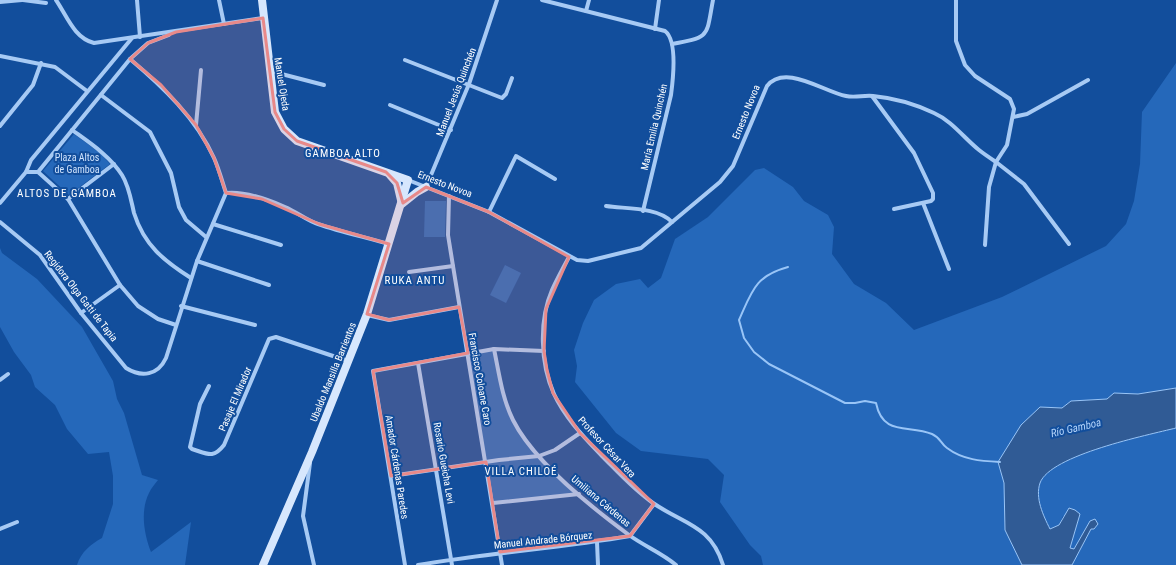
<svg xmlns="http://www.w3.org/2000/svg" width="1176" height="565" font-family="'Roboto Condensed',sans-serif">
<style>
.green{fill:#2568ba}
.water{fill:#305b95;stroke:#99c5f7}
.lines{fill:none;stroke-linecap:round;stroke-linejoin:round}
.stream{stroke:#99c5f7;stroke-width:2}
.street{stroke:#a7caf4;stroke-width:4}
.secondary{stroke:#d7e7fd;stroke-width:8}
.marked{fill:#e88989;fill-opacity:0.2;stroke:#e88989;stroke-width:3;stroke-linejoin:round}
.labels{text-anchor:middle;dominant-baseline:central;stroke-width:4;stroke-linejoin:round;paint-order:stroke}
.street-label{font-size:10px;fill:#fff;stroke:#124e9c}
.park-label{font-size:10px;fill:#d0e4fe;stroke:#124e9c}
.neighbourhood-label{font-size:11px;letter-spacing:1px;fill:#fff;stroke:#124e9c}
.water-label{font-size:11px;font-style:italic;fill:#b4d4fa;stroke:#124e9c}
</style>
<rect width="100%" height="100%" fill="#124e9c"/>
<!-- green -->
<g class="green">
<polygon points="1176,63 1176,388 1138,394 1114,394 1107,399 1071,401 1062,408 1040,407 998,462 1004,483 1005,530 1022,565 763,565 761,556 750,545 720,502 724,475 708,459 641,451 616,433 575,382 577,366 574,350 583,323 594,300 616,284 640,279 648,288 661,278 675,239 708,217 755,170 764,168 793,187 804,201 828,215 834,227 832,254 854,284 886,303 914,330 1002,297 1106,246 1126,224 1134,201 1140,164 1142,112"/>
<polygon points="74,134 100,153 110,164 69,195 43,171"/>
<polygon points="425,201 446,201 445,237 424,237"/>
<path d="M0,248l2,5 35,26 45,48 31,54 4,18 7,14 18,62 16,5c-3,4 -7,8 -9,13 -9,18 -5,41 2,59l40,-30 -6,43h-108c4,-13 14,-21 25,-27l11,-34v-28l-4,-24 -21,2 -21,-25 -12,-24 -20,-18 -4,-12 -17,-23 -14,-25z"/>
<polygon points="505,265 521,273 506,303 490,295"/>
<polygon points="493,350 508,413 536,455 576,493 493,503 469,355"/>
<path d="M1176,428v137h-104l19,-36 7,-5 -17,12 -7,13 -4,-1 8,-27 -15,-5 -4,9 -9,4c-7,-14 -15,-30 -10,-46 9,-27 108,-48 136,-55z"/>
</g>
<!-- water -->
<path class="water" d="M1176,388v40c-28,7 -126,27 -136,55 -5,15 3,32 10,46l9,-4 10,-17 6,2 5,4 -10,34 4,1 16,-28 5,-2 3,5 -4,5h-3l-19,36h-50l-17,-35 -1,-47 -6,-21 23,-37 19,-18 22,1 9,-7 36,-2 7,-6 24,1z"/>
<g class="lines">
<!-- stream -->
<path class="stream" d="M788,267c-33,9 -36,24 -49,53l5,18 10,14 15,12 76,39h10l10,-2 11,2c7,34 33,21 56,31 9,4 8,9 15,14 16,12 34,13 53,14"/>
<!-- street -->
<g class="street">
<polyline points="23,0 46,3"/>
<path d="M56,0c11,16 18,38 38,43l169,-25"/>
<polyline points="137,0 140,37"/>
<polyline points="219,0 224,24"/>
<path d="M542,0l123,31c13,10 8,49 6,64l-28,116"/>
<polyline points="0,2 22,0"/>
<polyline points="586,11 589,0"/>
<polyline points="655,29 659,0"/>
<path d="M672,44c39,-7 34,-7 41,-44"/>
<polyline points="0,56 55,67 87,91"/>
<path d="M130,59c33,28 66,59 84,99 5,11 8,23 12,35"/>
<polyline points="405,60 502,98 506,94 512,78"/>
<polyline points="270,71 324,85"/>
<polyline points="101,95 150,132 171,173 179,207 186,220 206,237"/>
<polyline points="872,96 914,153 933,193 933,199 931,201 894,209"/>
<polyline points="390,105 451,130"/>
<polyline points="1013,117 1027,114 1088,80"/>
<polyline points="196,125 201,70"/>
<polyline points="0,126 33,85 41,63"/>
<path d="M72,130c18,13 38,26 50,45 7,11 9,25 12,38 10,32 30,48 57,65"/>
<polyline points="26,172 38,172 68,199 120,285 138,306 158,319 176,325"/>
<polyline points="38,172 130,59 148,43 169,35"/>
<path d="M408,180l81,32 88,48 11,1 53,-13 79,-66 13,-16 34,-80c18,-23 57,6 79,10 9,2 18,-1 27,0 21,2 42,8 61,17 18,8 30,25 45,37 5,4 11,8 17,12l11,-17 7,-36 -4,-10 -35,-23 -10,-11 -9,-24v-41"/>
<polyline points="426,187 469,84 497,0"/>
<path d="M226,193c18,-2 43,7 59,14 12,5 21,13 33,17 23,8 47,13 71,20"/>
<polyline points="449,196 448,235 453,266 502,565"/>
<polyline points="68,199 114,164"/>
<polyline points="0,203 26,172 31,160 132,38"/>
<polyline points="923,203 949,269"/>
<path d="M606,206c20,3 52,1 66,16"/>
<polyline points="489,212 516,156 555,179"/>
<path d="M0,222l40,33 41,58 45,55c16,10 32,7 40,-10l31,-97 29,-68"/>
<polyline points="213,224 281,245"/>
<polyline points="985,245 989,187 996,162 1024,184 1069,244"/>
<path d="M569,257c-6,11 -12,22 -17,33 -13,30 -12,73 2,104 11,24 30,43 48,62 16,16 32,34 51,47 30,21 58,22 70,62"/>
<polyline points="197,261 269,285"/>
<polyline points="409,272 453,266"/>
<polyline points="181,306 255,325"/>
<polyline points="81,313 120,285"/>
<polyline points="367,315 389,320 459,307"/>
<path d="M494,349c5,24 8,49 19,71 21,42 78,87 116,115 15,11 33,18 47,30"/>
<polyline points="418,363 452,565"/>
<polyline points="0,380 8,374"/>
<path d="M209,386l-9,18 -10,43 2,2c16,5 21,10 32,-4l45,-106 7,-2 72,24"/>
<polyline points="310,463 303,516 314,565"/>
<polyline points="391,476 499,460 539,456 555,450 580,433"/>
<polyline points="493,503 579,494"/>
<polyline points="0,529 17,522"/>
<polyline points="597,542 598,565"/>
<polyline points="405,565 373,371 494,349 544,351"/>
<path d="M418,565c70,-12 142,-17 212,-29l24,-32"/>
</g>
<!-- secondary -->
<g class="secondary">
<polyline points="262,0 275,112 284,129 297,141 408,180 367,314 312,452 263,565"/>
<polyline points="390,175 397,183 401,200"/>
<polyline points="402,204 417,192 426,187"/>
</g>
</g>
<!-- marked area -->
<path class="marked" d="M263,18l12,94 9,17 13,12 89,31 11,11 6,20 23,-16 63,25 80,45 -23,52 -2,42 3,19 6,23 27,40 74,71 -24,32 -130,16 -14,-90 -95,14 -18,-105 95,-18 -9,-46 -70,13 -22,-6 22,-70 -70,-20 -57,-25 -36,-6 -12,-35 -18,-33 -35,-40 -31,-26 18,-16 28,-11z"/>
<g class="labels">
<!-- street labels -->
<g class="street-label">
<text transform="translate(282 84) rotate(81)">Manuel Ojeda</text>
<text transform="translate(456 92) rotate(-69)">Manuel Jesús Quinchén</text>
<text transform="translate(746 112) rotate(-68)">Ernesto Novoa</text>
<text transform="translate(654 127) rotate(-77)">María Emilia Quinchén</text>
<text transform="translate(445 184) rotate(21)">Ernesto Novoa</text>
<text transform="translate(81 296) rotate(52)">Regidora Olga Gatti de Tapia</text>
<text transform="translate(333 372) rotate(-68)">Ubaldo Mansilla Barrientos</text>
<text transform="translate(480 379) rotate(80)">Francisco Coloane Caro</text>
<text transform="translate(235 399) rotate(-67)">Pasaje El Mirador</text>
<text transform="translate(607 447) rotate(47)">Profesor César Vera</text>
<text transform="translate(444 463) rotate(80)">Rosario Gueicha Levi</text>
<text transform="translate(397 467) rotate(81)">Amador Cárdenas Paredes</text>
<text transform="translate(601 501) rotate(40)">Umiliana Cárdenas</text>
<text transform="translate(543 540) rotate(-6)">Manuel Andrade Bórquez</text>
</g>
<!-- park labels -->
<g class="park-label">
<text x="77" y="157">Plaza Altos<tspan x="77" dy="12">de Gamboa</tspan></text>
</g>
<!-- neighbourhood labels -->
<g class="neighbourhood-label">
<text x="343" y="153">GAMBOA ALTO</text>
<text x="67" y="193">ALTOS DE GAMBOA</text>
<text x="415" y="280">RUKA ANTU</text>
<text x="521" y="471">VILLA CHILOÉ</text>
</g>
<!-- water labels -->
<g class="water-label">
<text transform="translate(1076 428) rotate(-13)">Río Gamboa</text>
</g>
</g>
</svg>
